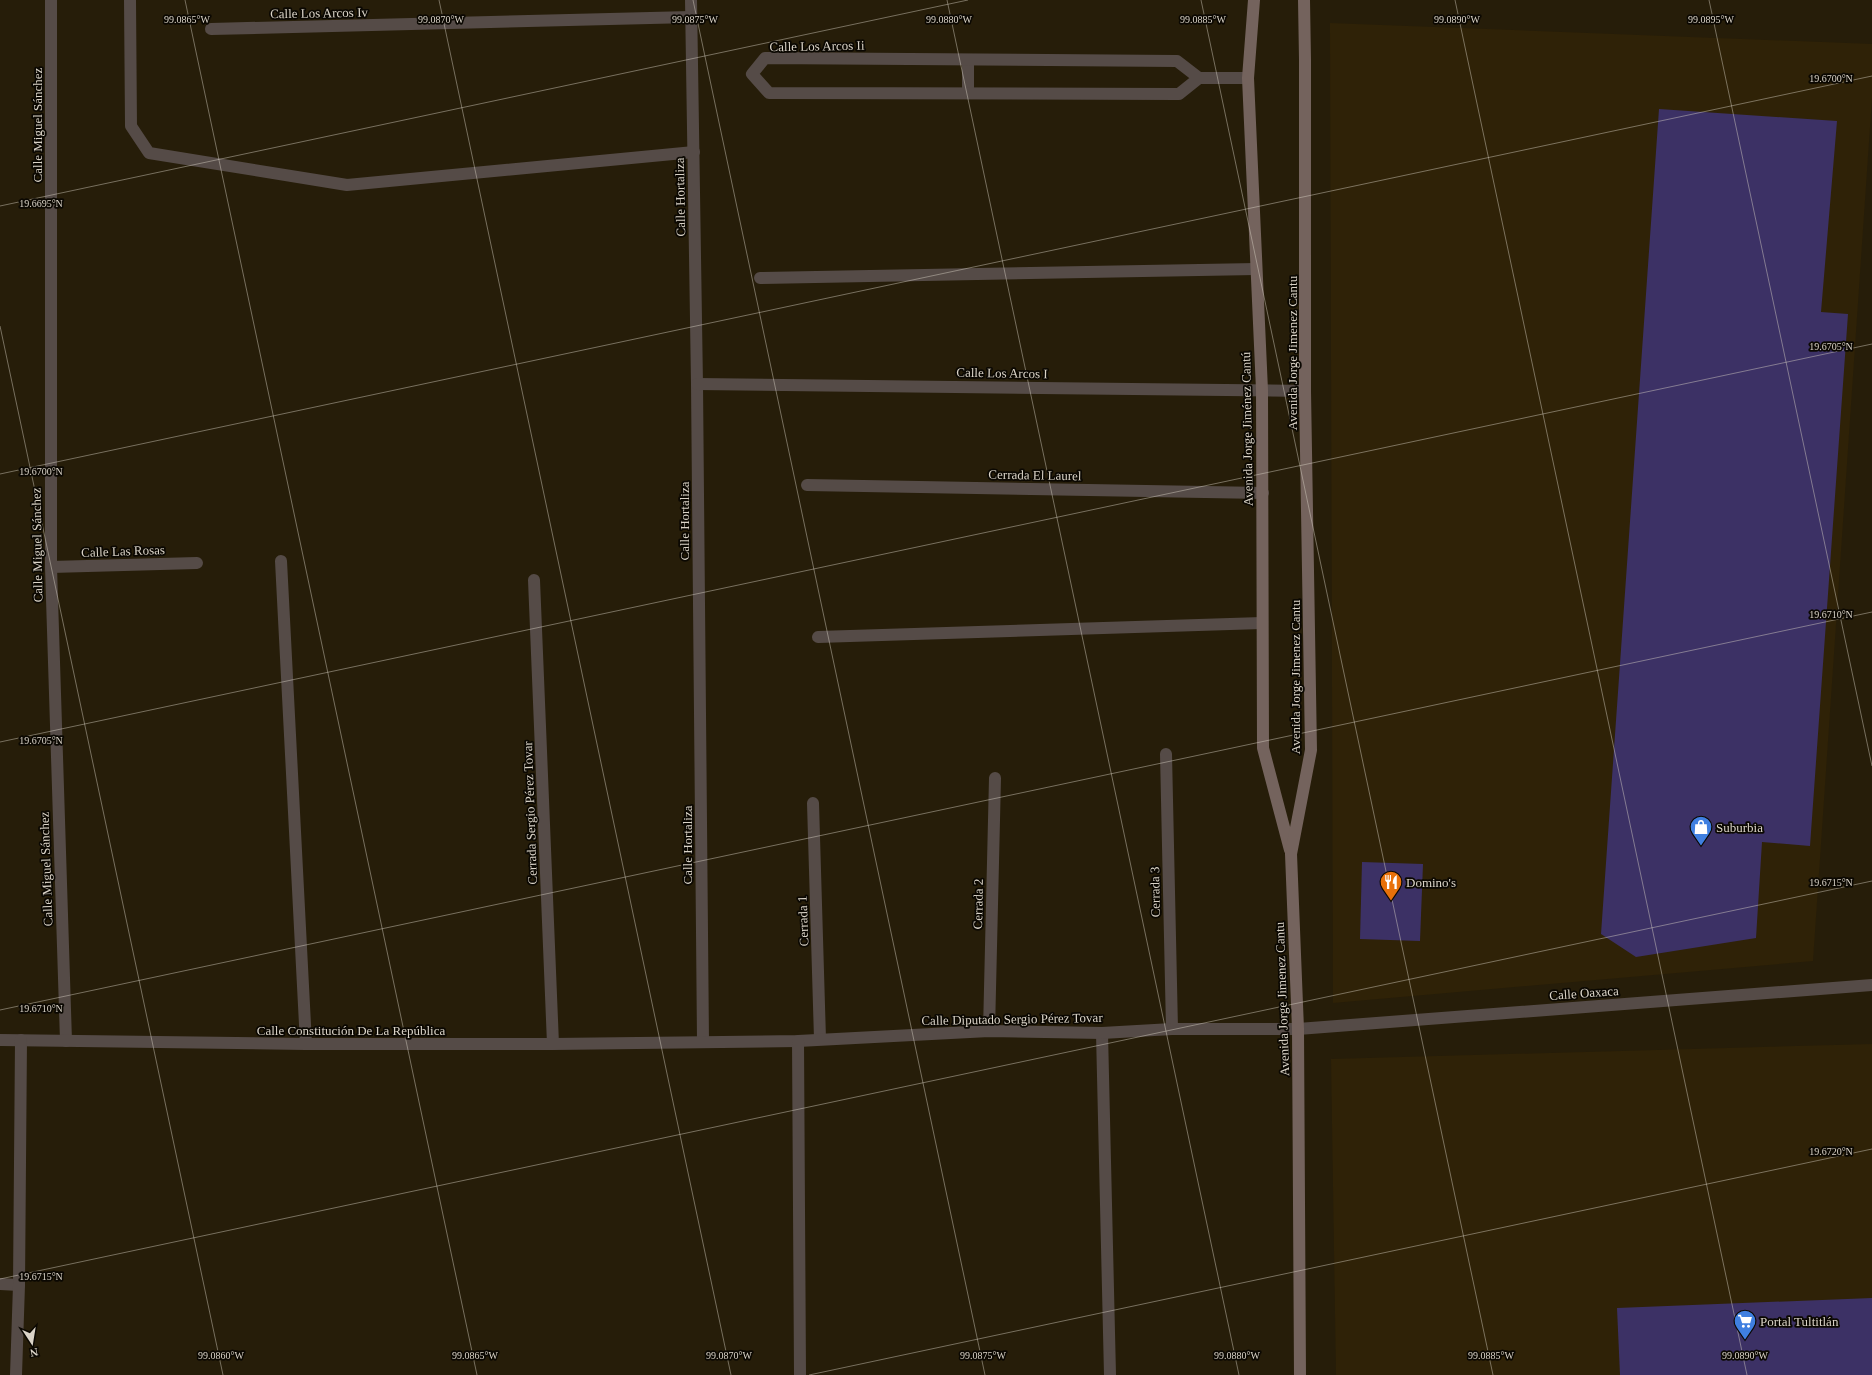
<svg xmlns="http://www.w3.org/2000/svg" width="1872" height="1375" font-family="'Times New Roman',serif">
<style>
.built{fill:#2f2207}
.building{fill:#3c3165}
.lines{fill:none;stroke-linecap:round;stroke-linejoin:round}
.minor{stroke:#554b47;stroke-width:12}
.tertiary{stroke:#554b47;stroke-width:12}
.secondary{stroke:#74635d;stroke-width:12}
.ticks{fill:none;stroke:#dbd4c8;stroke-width:1;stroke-opacity:0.45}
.labels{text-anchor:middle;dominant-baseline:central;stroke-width:3.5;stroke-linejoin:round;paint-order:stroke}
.street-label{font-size:13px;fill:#dbd4c8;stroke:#0b0802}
.poi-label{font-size:13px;fill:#dbd4c8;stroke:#0b0802;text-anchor:start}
.ticks-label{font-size:10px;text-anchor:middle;fill:#dbd4c8;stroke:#0b0802;stroke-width:3.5;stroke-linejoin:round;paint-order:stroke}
</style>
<rect width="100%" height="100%" fill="#261d09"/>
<!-- built -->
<g class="built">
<polygon points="1330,23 1872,44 1872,98 1813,961 1333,1003"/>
<polygon points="1872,1044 1872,1375 1336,1375 1331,1059"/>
</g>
<!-- building -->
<g class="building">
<polygon points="1659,109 1837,121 1821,312 1848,314 1810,846 1762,842 1756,938 1636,957 1601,934"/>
<polygon points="1362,862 1423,864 1420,941 1360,939"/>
<polygon points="1872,1298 1872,1375 1620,1375 1617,1308"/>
</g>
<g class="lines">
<!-- minor -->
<g class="minor">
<polyline points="51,0 51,567 66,1041"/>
<polyline points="130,0 131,126 149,153 347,185 694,152"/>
<polyline points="691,0 697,384 703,1041"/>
<polyline points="211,29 691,17"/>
<polyline points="968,60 968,93"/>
<polyline points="1199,78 1177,61 765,58 752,74 769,93 1179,94 1199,78 1248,78"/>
<polyline points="760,278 1256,269"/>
<polyline points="697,384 1305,391"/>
<polyline points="807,485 1263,493"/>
<polyline points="281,561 306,1044"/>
<polyline points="51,567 197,563"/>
<polyline points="534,580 553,1044"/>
<polyline points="818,637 1262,623"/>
<polyline points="1166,754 1172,1029"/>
<polyline points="813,803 820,1039"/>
<polyline points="989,1031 995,778"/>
<polyline points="1102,1033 1110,1375"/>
<polyline points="0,1040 306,1044 553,1044 798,1041 989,1031 1102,1033 1172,1029 1298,1029 1872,985"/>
<polyline points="798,1041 800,1375"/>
<polyline points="0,1284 19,1285"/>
</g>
<!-- tertiary -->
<polyline class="tertiary" points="16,1375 19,1285 21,1040"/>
<!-- secondary -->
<g class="secondary">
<polyline points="1254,0 1248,78 1262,390 1263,748 1290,850"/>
<polyline points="1300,1375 1298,1029 1291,854 1311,750 1305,391 1305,60 1304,0"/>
</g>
</g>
<!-- ticks -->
<path class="ticks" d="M185,0l292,1375M439,0l292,1375M693,0l292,1375M947,0l292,1375M1201,0l292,1375M1455,0l292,1375M1709,0l163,766M0,206l968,-206M0,326l223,1049M0,474l1872,-398M0,742l1872,-398M0,1010l1872,-398M0,1279l1872,-398M809,1375l1063,-226"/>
<!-- icons -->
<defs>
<g id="shop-pin" transform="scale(1.15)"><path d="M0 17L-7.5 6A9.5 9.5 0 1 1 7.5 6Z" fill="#3f7fe0" stroke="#0b0802"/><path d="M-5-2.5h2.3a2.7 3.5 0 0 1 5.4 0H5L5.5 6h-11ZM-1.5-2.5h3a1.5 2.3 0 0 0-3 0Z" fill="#fff"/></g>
<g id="restaurant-pin" transform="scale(1.15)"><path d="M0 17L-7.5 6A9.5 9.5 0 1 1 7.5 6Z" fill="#e8710a" stroke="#0b0802"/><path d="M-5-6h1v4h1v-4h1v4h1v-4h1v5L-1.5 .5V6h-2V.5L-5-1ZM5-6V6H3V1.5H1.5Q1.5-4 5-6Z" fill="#fff"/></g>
<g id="supermarket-pin" transform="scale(1.15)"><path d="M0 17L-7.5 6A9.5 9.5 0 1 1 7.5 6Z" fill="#3f7fe0" stroke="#0b0802"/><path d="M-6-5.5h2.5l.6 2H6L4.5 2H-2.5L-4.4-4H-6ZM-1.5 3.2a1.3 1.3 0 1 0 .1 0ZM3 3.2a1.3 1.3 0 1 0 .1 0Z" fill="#fff"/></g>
</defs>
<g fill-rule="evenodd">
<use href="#shop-pin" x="1701" y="827"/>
<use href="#restaurant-pin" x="1391" y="882"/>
<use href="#supermarket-pin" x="1745" y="1321"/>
</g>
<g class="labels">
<!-- street labels -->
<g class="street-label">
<text transform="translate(319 13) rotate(-1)">Calle Los Arcos Iv</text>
<text transform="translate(817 46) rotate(-1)">Calle Los Arcos Ii</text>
<text transform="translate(37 125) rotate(-90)">Calle Miguel Sánchez</text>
<text transform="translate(680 197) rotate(-91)">Calle Hortaliza</text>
<text transform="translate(1292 353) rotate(-90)">Avenida Jorge Jimenez Cantu</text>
<text transform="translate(1002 373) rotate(1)">Calle Los Arcos I</text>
<text transform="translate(1247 429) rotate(-91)">Avenida Jorge Jiménez Cantú</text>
<text transform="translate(1035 475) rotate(1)">Cerrada El Laurel</text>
<text transform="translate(684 521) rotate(-90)">Calle Hortaliza</text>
<text transform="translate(37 545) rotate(-91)">Calle Miguel Sánchez</text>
<text transform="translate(123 551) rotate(-2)">Calle Las Rosas</text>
<text transform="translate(1295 677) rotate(-90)">Avenida Jorge Jimenez Cantu</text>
<text transform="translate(530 813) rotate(-92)">Cerrada Sergio Pérez Tovar</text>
<text transform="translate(687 845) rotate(-90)">Calle Hortaliza</text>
<text transform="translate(46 869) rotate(-92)">Calle Miguel Sánchez</text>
<text transform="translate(1155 892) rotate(-91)">Cerrada 3</text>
<text transform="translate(978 904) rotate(-89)">Cerrada 2</text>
<text transform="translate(803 921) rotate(-92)">Cerrada 1</text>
<text transform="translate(1584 993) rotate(-4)">Calle Oaxaca</text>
<text transform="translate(1282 999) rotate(-92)">Avenida Jorge Jimenez Cantu</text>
<text transform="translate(1012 1019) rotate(-1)">Calle Diputado Sergio Pérez Tovar</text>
<text x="351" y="1030">Calle Constitución De La República</text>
</g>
<!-- poi labels -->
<g class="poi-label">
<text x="1716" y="827">Suburbia</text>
<text x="1406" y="882">Domino's</text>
<text x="1760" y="1321">Portal Tultitlán</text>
</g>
</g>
<g class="ticks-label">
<text x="187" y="23">99.0865°W</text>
<text x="441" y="23">99.0870°W</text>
<text x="695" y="23">99.0875°W</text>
<text x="949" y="23">99.0880°W</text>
<text x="1203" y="23">99.0885°W</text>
<text x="1457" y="23">99.0890°W</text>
<text x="1711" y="23">99.0895°W</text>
<text x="1831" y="82">19.6700°N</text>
<text x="41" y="207">19.6695°N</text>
<text x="1831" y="350">19.6705°N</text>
<text x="41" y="475">19.6700°N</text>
<text x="1831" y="618">19.6710°N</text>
<text x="41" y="744">19.6705°N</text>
<text x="1831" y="886">19.6715°N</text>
<text x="41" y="1012">19.6710°N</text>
<text x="1831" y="1155">19.6720°N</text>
<text x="41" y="1280">19.6715°N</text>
<text x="221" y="1359">99.0860°W</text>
<text x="475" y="1359">99.0865°W</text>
<text x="729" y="1359">99.0870°W</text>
<text x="983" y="1359">99.0875°W</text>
<text x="1237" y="1359">99.0880°W</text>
<text x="1491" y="1359">99.0885°W</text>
<text x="1745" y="1359">99.0890°W</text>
</g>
<!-- north arrow -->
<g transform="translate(32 1343) rotate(168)" stroke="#0b0802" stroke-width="3" paint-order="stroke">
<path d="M0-3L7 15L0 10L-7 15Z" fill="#dbd4c8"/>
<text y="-6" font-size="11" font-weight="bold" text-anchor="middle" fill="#dbd4c8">N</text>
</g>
</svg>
